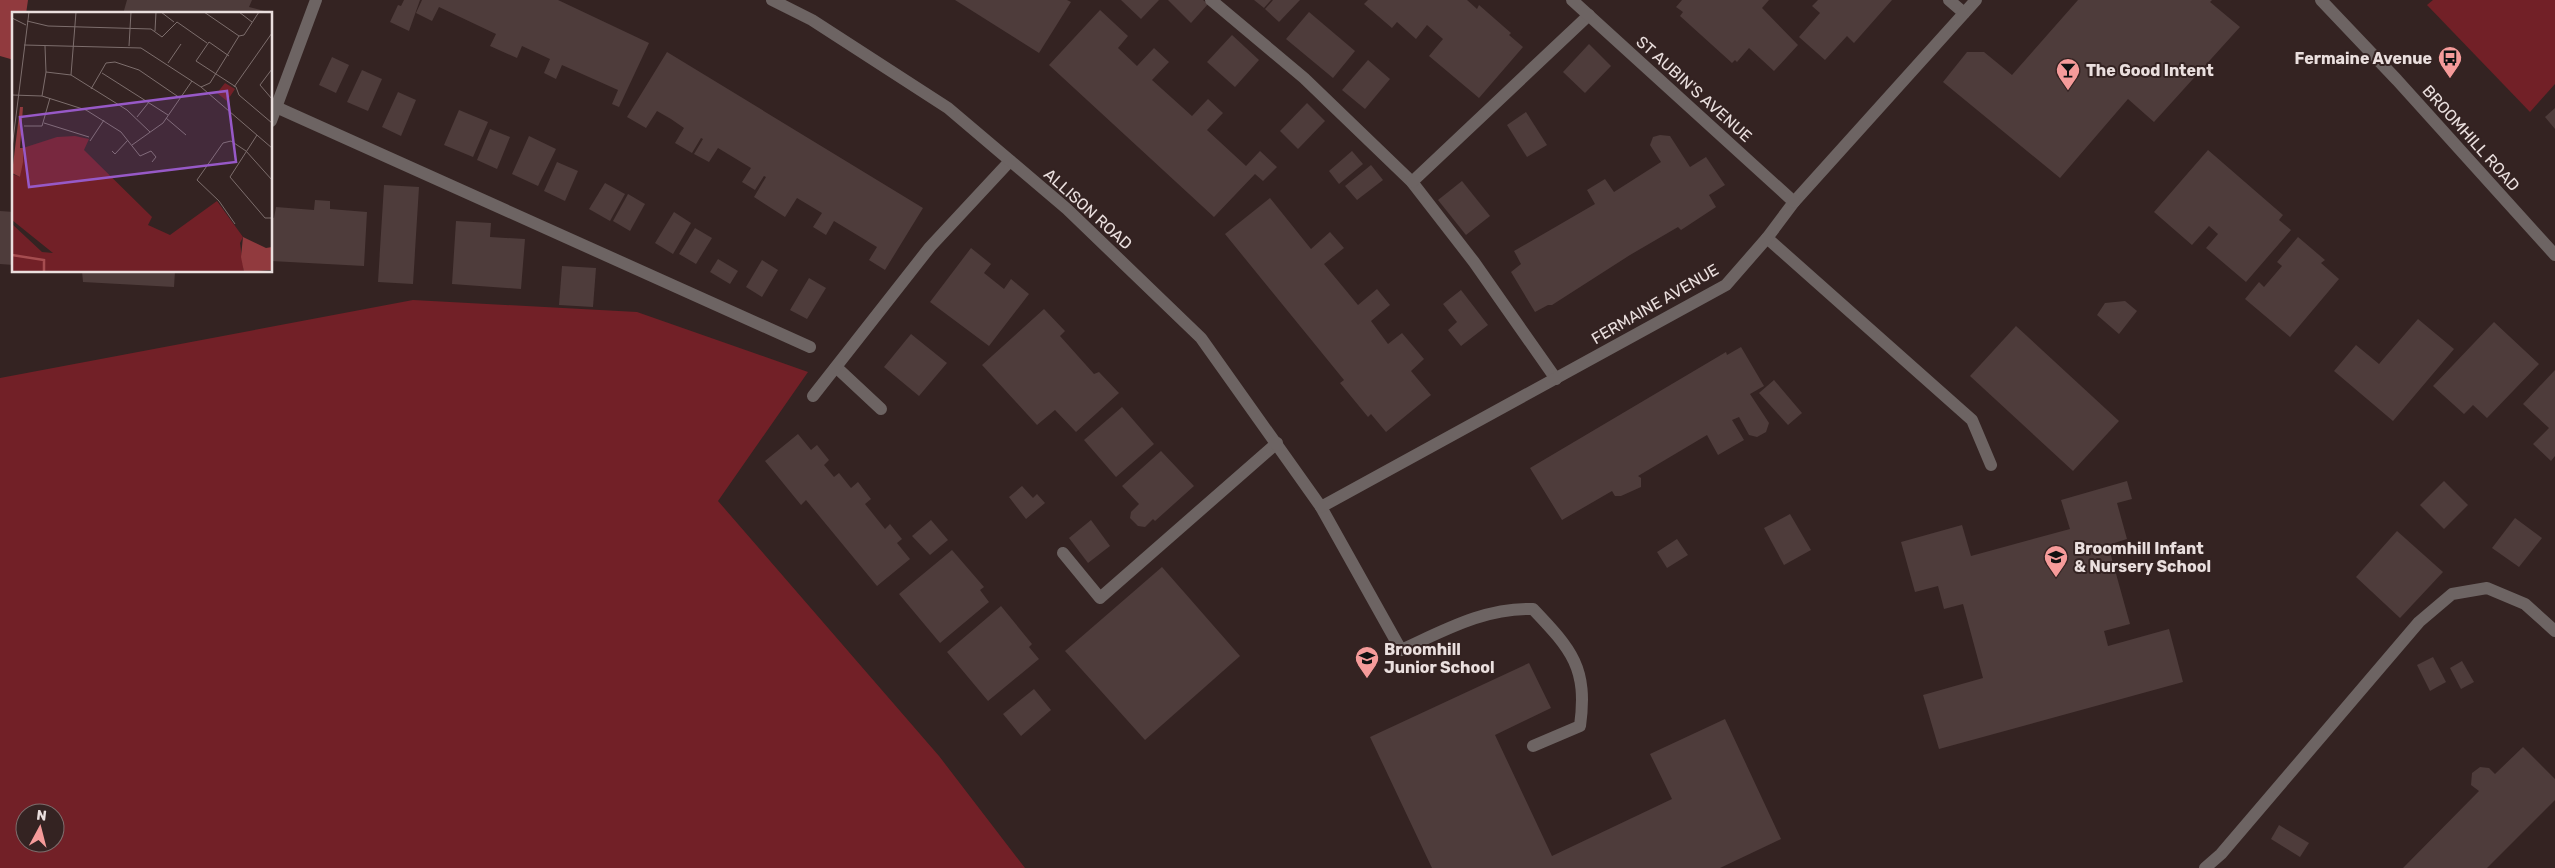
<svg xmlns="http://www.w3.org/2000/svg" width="2555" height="868" font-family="Rubik,sans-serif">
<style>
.green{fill:#722027;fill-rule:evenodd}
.forest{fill:#913a3e}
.building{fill:#4e3c3b}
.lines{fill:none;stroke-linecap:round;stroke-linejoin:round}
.lane{stroke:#6d6463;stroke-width:12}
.street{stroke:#6d6463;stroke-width:12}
.labels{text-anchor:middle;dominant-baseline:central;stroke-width:4;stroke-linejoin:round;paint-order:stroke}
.poi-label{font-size:16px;font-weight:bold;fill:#eadfde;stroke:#342322;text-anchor:start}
.street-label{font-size:16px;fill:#eadfde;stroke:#342322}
.inset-river{fill:none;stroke:#a64d50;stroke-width:2.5}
.inset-road{fill:none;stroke:#7d6e6d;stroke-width:1}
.view{fill:#9759c7;fill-opacity:0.15;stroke:#9759c7;stroke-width:2.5}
.inset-edge{fill:none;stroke:#eadfde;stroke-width:2.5}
</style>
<rect width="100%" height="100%" fill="#342322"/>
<!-- green -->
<g class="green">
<polygon points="2433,0 2555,0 2555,84 2530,112 2427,5"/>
<path d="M413,300l224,12 171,60 -90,129 221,255 86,112h-1025v-490zM25,813h30v30h-30z"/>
</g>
<!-- forest -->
<polygon class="forest" points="0,0 28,0 26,14 14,14 14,60 0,56"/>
<!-- building -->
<g class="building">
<polygon points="127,0 252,0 249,7 272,13 123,14"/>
<polygon points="404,0 420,0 409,31 390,22 398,5 401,6"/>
<polygon points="422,0 558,0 649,43 619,107 612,104 618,90 562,65 556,79 544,73 550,59 522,46 517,58 490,46 496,34 439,7 432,21 416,13"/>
<polygon points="955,0 1067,0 1071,2 1039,53"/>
<polygon points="1121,0 1159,0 1141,19"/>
<polygon points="1168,0 1203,0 1208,4 1191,23"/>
<polygon points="1254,0 1271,0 1264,8"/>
<polygon points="1273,0 1300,0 1279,22 1265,9"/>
<polygon points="1368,0 1467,0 1477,9 1479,5 1511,33 1509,35 1523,47 1479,98 1429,56 1443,39 1427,25 1416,39 1397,22 1392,28 1364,4"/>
<polygon points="1682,0 1769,0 1762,8 1798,45 1774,71 1749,48 1737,62 1735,60 1732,63 1680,16 1683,12 1676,7"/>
<polygon points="1818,0 1892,0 1854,43 1847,36 1825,60 1799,37 1820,13 1812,6"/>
<polygon points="2078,0 2212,0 2210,2 2240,27 2154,122 2128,99 2060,178 1943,82 1967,52 1984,52 2012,75"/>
<polygon points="1100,10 1128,36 1118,48 1137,66 1154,48 1169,62 1152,80 1192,116 1208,99 1223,113 1207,130 1246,166 1260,151 1277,167 1263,181 1255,174 1214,217 1049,65"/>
<polygon points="1309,12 1355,51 1333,78 1286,39"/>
<polygon points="1232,35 1259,60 1235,87 1207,62"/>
<polygon points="1589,44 1611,66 1585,93 1563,72"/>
<polygon points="667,52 923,208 885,270 869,260 877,247 834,221 826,235 813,227 822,213 797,198 785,217 754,197 766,177 764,176 755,190 742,182 751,168 718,148 709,162 694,154 703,139 701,138 692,153 675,143 684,128 671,119 657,111 646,128 627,117"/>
<polygon points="332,57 349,65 336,93 319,85"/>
<polygon points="1368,60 1390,79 1365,109 1342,90"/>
<polygon points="362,70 382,79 368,111 347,102"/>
<polygon points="398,92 416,100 401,136 382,127"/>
<polygon points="1307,103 1325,121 1298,149 1280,131"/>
<polygon points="2555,108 2555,129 2545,117"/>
<polygon points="459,110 488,122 473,157 444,145"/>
<polygon points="1526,112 1547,145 1527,157 1507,125"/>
<polygon points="490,129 510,137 497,169 477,160"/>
<polygon points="1660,135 1670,136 1690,167 1706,157 1725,185 1709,195 1716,207 1681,230 1678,227 1630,255 1552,305 1548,305 1535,312 1511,272 1521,264 1514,251 1595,204 1587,190 1605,179 1614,192 1661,162 1650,145 1653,137"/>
<polygon points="529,136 556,149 538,186 512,174"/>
<polygon points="2208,150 2283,215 2279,220 2291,230 2246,282 2206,248 2218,234 2209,226 2192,245 2154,212"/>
<polygon points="1352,151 1363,164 1339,184 1329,171"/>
<polygon points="557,162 578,171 565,201 544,191"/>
<polygon points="1371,165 1383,180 1357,200 1345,186"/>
<polygon points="1462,181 1490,216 1466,235 1438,200"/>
<polygon points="605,183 625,194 610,221 589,209"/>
<polygon points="384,185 419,187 413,284 378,282"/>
<polygon points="628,194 645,204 630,231 613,221"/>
<polygon points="1270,198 1311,249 1330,232 1344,248 1324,264 1358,305 1377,289 1390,305 1371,321 1388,344 1402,333 1424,359 1411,371 1431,395 1386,432 1371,414 1368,417 1340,383 1344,380 1225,234"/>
<polygon points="315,200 330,201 330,209 367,212 364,266 271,261 271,217 274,218 276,207 314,210"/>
<polygon points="0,211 14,212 14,265 0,264"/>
<polygon points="674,212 691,223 673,254 655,243"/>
<polygon points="456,221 491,223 490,237 525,239 521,289 452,284"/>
<polygon points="695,228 712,238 696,264 679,254"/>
<polygon points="2298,237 2325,260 2321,263 2339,279 2290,337 2245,299 2259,282 2264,287 2282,266 2277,262"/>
<polygon points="971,248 991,264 984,273 1004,289 1011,279 1029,294 989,346 930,302"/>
<polygon points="718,259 738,271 730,284 710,272"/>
<polygon points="762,260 778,270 762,297 746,287"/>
<polygon points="562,266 596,268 593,307 559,305"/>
<polygon points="82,271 175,271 174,287 83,282"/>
<polygon points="809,278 826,288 807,319 790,310"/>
<polygon points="1461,290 1488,325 1461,346 1448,330 1457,322 1443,304"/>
<polygon points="2125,301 2137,311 2119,334 2097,315 2105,303"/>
<polygon points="1044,309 1065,331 1060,336 1094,374 1099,372 1119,393 1076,432 1055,410 1037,425 982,365"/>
<polygon points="2418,319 2454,349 2393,421 2334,371 2356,345 2379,364"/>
<polygon points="2494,322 2539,364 2487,418 2473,405 2464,414 2433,386"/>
<polygon points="2016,326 2119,421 2073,471 1970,376"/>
<polygon points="911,334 947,363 919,396 884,367"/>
<polygon points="1741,347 1764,386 1750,394 1769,423 1766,432 1757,437 1749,435 1739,417 1732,420 1744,440 1718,455 1707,435 1638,476 1641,478 1641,487 1621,496 1615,496 1612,491 1562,520 1530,468 1726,352 1727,355"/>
<polygon points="2555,370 2555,456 2551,461 2533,444 2549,428 2523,404"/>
<polygon points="1774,380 1802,413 1788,425 1759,393"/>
<polygon points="1122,407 1154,444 1116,477 1084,440"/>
<polygon points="798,434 811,450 817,445 829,460 824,465 834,477 839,473 851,488 858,482 871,499 865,504 885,529 890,524 902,539 897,543 910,559 877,586 806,500 801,505 765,461"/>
<polygon points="1161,451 1194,486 1155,521 1153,519 1145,527 1138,526 1130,518 1131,512 1139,504 1122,486"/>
<polygon points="2127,481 2132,499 2117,503 2127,539 2108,545 2130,624 2104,631 2108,646 2169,629 2183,682 1939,749 1923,695 1983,678 1963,604 1944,609 1938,586 1915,592 1901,542 1962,525 1971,556 2070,529 2061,500"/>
<polygon points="2444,481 2468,505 2444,529 2420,505"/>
<polygon points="1022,486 1033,498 1037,494 1045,503 1026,519 1009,497"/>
<polygon points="1790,514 1811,550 1784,565 1764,528"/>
<polygon points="2515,518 2542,538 2519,567 2492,548"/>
<polygon points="931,520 948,540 930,555 912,536"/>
<polygon points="1091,520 1110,546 1088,563 1069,538"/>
<polygon points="2397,531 2443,572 2400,618 2356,577"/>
<polygon points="1677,539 1688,555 1667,568 1657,552"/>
<polygon points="952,550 984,587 980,590 989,602 940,643 899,594"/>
<polygon points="1162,567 1240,656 1145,740 1065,651"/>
<polygon points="1001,606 1032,644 1029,647 1039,659 988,701 947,652"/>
<polygon points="2433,657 2446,682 2430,691 2417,665"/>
<polygon points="2462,661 2474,682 2461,689 2450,668"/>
<polygon points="1529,663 1551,708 1495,735 1552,856 1672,799 1650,754 1725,719 1781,839 1720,868 1432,868 1370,737"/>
<polygon points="1034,689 1051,710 1021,736 1003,714"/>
<polygon points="2523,747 2555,779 2555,800 2487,868 2403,868 2479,791 2471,785 2472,773 2480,767 2489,768 2495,774"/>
<polygon points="2279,825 2309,843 2300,857 2271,839"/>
</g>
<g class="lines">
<!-- lane -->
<g class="lane">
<polyline points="1211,0 1304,78 1412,182 1474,262 1556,379"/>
<polyline points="1949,0 1964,13"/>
<polyline points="1412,182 1589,15"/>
<polyline points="1767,238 1972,420 1991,465"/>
<polyline points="836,367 881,409"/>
<polyline points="813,396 930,247 1010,161"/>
<path d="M1321,507l80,143c42,-19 84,-43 132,-41 39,41 55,59 47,117l-47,20"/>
<polyline points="1063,553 1100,598 1277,443"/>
<polyline points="2205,868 2221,854 2419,622 2452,594 2487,588 2525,604 2555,631"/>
</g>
<!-- street -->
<g class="street">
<polyline points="772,0 812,20 948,108 1067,209 1201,338 1321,507 1726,285 1767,238 1794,202 1976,0"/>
<polyline points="1572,0 1794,202"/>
<polyline points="2321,0 2397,80 2555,255"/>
<polyline points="276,107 810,347"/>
<polyline points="271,121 316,0"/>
</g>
</g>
<!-- icons -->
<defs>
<g id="bus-pin" transform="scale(1.25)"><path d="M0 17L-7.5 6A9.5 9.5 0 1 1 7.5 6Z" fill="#f59b9a" stroke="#342322"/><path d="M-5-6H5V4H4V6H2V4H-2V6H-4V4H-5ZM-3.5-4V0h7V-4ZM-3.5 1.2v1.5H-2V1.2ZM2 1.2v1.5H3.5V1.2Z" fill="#111"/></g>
<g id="bar-pin" transform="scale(1.25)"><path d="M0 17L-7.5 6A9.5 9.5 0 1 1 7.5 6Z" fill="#f59b9a" stroke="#342322"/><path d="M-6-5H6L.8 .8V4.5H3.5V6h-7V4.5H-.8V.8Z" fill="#111"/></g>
<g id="school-pin" transform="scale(1.25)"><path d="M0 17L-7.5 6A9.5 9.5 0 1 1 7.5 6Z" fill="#f59b9a" stroke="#342322"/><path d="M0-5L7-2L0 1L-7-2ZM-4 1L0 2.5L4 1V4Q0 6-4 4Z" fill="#111"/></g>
</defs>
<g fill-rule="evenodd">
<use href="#bus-pin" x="2450" y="58"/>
<use href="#bar-pin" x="2068" y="70"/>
<use href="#school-pin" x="2056" y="557"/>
<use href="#school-pin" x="1367" y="658"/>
</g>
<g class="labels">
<!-- poi labels -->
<g class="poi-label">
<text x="2432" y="58" text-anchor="end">Fermaine Avenue</text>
<text x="2086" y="70">The Good Intent</text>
<text x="2074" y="548">Broomhill Infant<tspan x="2074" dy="18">&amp; Nursery School</tspan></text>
<text x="1384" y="649">Broomhill<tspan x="1384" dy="18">Junior School</tspan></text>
</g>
<!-- street labels -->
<g class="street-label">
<text transform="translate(1694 89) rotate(42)">ST AUBIN'S AVENUE</text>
<text transform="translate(2471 138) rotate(48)">BROOMHILL ROAD</text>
<text transform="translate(1088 209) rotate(42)">ALLISON ROAD</text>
<text transform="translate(1655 304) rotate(-30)">FERMAINE AVENUE</text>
</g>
</g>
<!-- overview -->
<g transform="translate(12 12)">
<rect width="260" height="260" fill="#342322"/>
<path d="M213,71l10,6 -8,12 -10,-8zM63,124l14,3 -5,11 68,67 -4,8 22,10 47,-34 26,36 -3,6 4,29h-232v-48l30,28 11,1 -41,-33v-46l8,3 3,-29 34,-11z" fill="#722027"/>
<path d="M8,95h3l-3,41h3v14l-3,15 -8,-4zM231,225l23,11 6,-1v23l-28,2 -3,-15z" fill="#913a3e"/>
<path class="inset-river" d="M0,243l32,5v12"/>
<path class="inset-road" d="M149,0l13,10M192,0l35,24M227,0l13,10M0,6l14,7M15,9l21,5 103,3 11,8 15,-15 30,21M143,19l1,-19M12,33l117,3 60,39 71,61M33,34l1,26M117,34l2,-34M217,44l-20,-14 -13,19 40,26 3,8 33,28M156,51l13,-19M260,57l-12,16 12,14M90,61l66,42M59,63l5,-63M189,75l9,-4 29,-47 5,-1 15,-23M222,75l38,-54M79,77l15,-26 9,-1 24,8 41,28M0,83l30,1 44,14 35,22 19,24 11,-5 5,6 -4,5M30,84l4,-24 25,3 56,35 23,22M125,105l12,-15M154,106l20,17M32,111l45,14M12,114h18l8,-28M245,123l-27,42 35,41h7M78,129l14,-21M120,133l31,-22 29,-42M0,136l17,-136M100,139l3,3 13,-14M223,212l-16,-23 -22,-21 26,-37 8,-2 15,10 26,29"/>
<path class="view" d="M215,79l9,71 -207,25 -9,-70z"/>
<rect width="260" height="260" class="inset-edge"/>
</g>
<!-- north arrow -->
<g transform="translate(40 828) rotate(7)"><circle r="24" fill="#342322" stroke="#7d6e6d"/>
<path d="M0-4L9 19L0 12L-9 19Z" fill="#f59b9a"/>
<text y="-8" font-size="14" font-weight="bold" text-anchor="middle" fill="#eadfde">N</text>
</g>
</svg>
